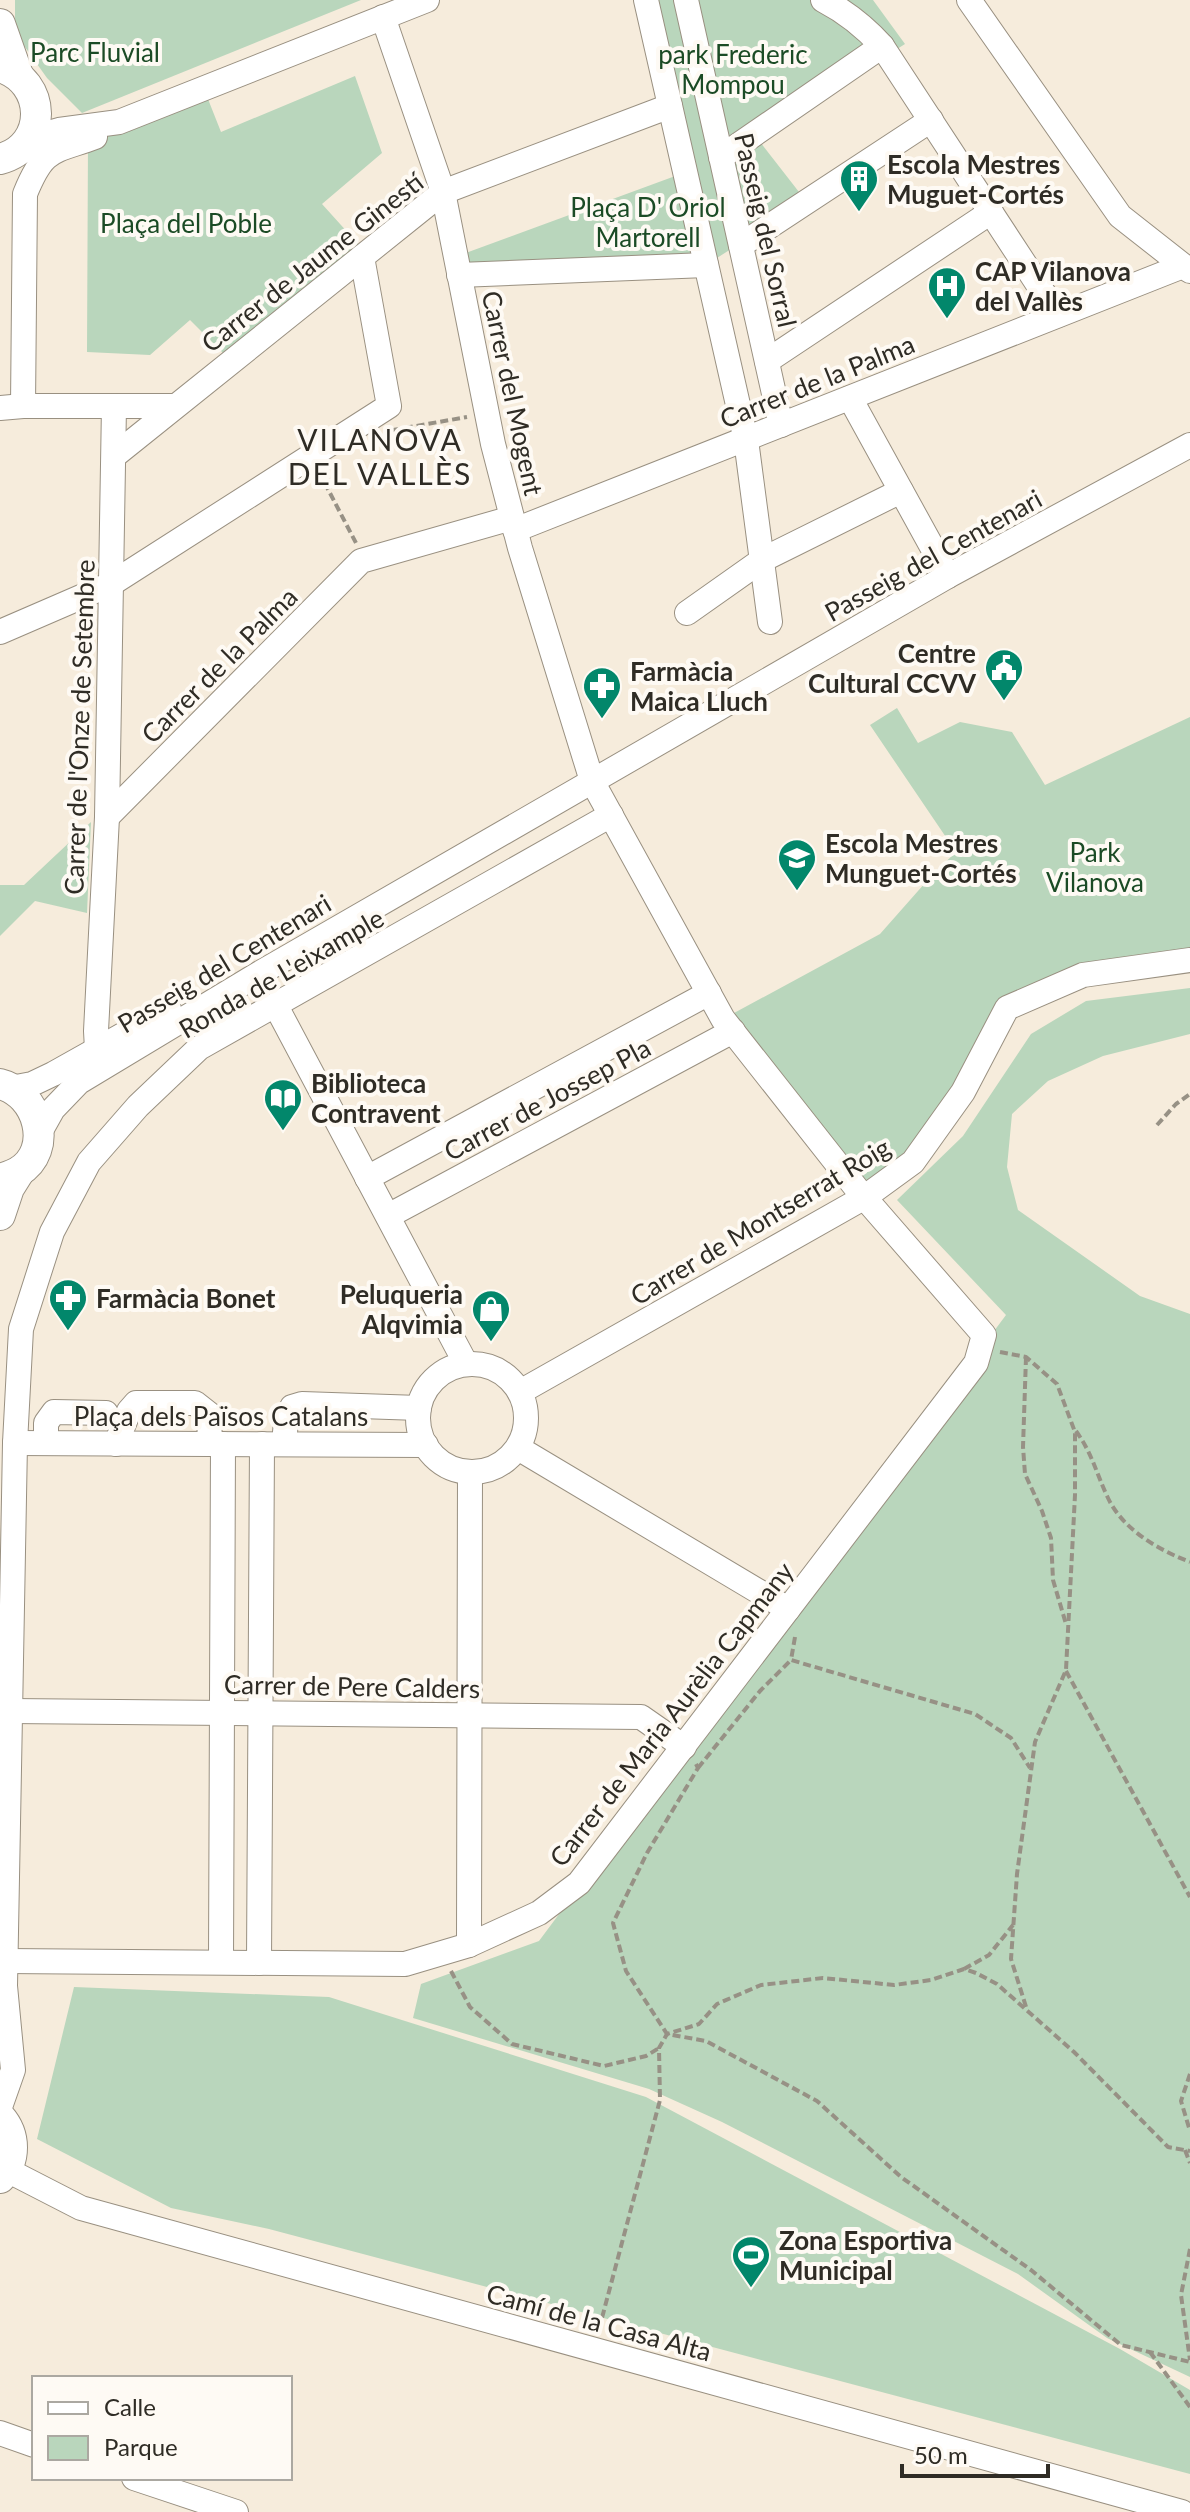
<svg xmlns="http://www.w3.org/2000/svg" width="1190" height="2512" font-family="Lato,sans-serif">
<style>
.green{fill:#b9d6bc}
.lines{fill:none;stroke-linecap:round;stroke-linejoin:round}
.minor-casing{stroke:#999081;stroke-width:26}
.major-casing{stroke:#999081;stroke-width:32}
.path{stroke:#979185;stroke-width:4;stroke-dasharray:8 4;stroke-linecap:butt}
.minor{stroke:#fff;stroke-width:24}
.major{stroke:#fff;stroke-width:30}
.labels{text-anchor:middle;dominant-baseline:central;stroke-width:8;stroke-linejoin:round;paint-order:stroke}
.park-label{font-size:26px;fill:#1b4b25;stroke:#fefaf4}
.poi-label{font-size:26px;font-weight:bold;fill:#2f2c25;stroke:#fefaf4;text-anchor:start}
.street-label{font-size:26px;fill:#2f2c25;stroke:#fefaf4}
.quarter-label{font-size:30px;letter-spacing:2px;fill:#2f2c25;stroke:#fefaf4}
</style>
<rect width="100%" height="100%" fill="#f6ecdc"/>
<!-- green -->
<g class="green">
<polygon points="15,0 361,0 82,113 47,78 15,33"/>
<polygon points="646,0 873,0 905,44 757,138 806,201 706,265"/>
<polygon points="355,76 382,153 322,204 359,245 224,354 190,320 150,355 87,352 88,141 206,94 221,132"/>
<polygon points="678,175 694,253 465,267 463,254"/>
<polygon points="897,708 918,743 960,722 1012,732 1045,785 1190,717 1190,950 1009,998 914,1153 872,1184 847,1176 723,1019 880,934 933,874 956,852 870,725"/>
<polygon points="91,822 87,913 35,901 0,936 0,885 24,885"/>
<polygon points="1190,988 1190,1034 1103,1056 1048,1081 1012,1114 1007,1167 1018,1210 1140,1296 1190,1314 1190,2377 1107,2338 1018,2274 722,2122 649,2089 413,2018 421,1984 539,1941 1006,1315 897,1200 963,1136 1031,1034 1086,1001"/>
<polygon points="74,1987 329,1997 646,2097 1120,2349 1190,2390 1190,2474 269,2229 171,2208 37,2139"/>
</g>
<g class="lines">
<!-- minor casing -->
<g class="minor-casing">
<g id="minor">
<polyline points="646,0 746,440 770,622"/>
<polyline points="686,0 781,425"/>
<path d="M823,0c23,12 41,26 59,46l176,269"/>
<polyline points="969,0 1120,216 1190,271"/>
<polyline points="30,138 59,130 119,122 427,0"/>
<polyline points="721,157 882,46"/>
<polyline points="741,245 931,120"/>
<polyline points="459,275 706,265"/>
<polyline points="767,361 991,212"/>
<polyline points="850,398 948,576"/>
<path d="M23,406l2,-212c19,-47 27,-41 70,-57"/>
<polyline points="0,408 23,406 175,406"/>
<polyline points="114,456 443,192 670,106"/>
<polyline points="515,530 1183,266"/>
<polyline points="687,613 762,560 901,491"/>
<polyline points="0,632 111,584 389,406 362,257"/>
<polyline points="107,817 361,561 512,518"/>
<polyline points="276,1006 466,1364"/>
<polyline points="97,1049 96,1031 107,817 114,406"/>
<polyline points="11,1088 32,1084 53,1074 169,1009"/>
<polyline points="39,1134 53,1109 79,1082 260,973 948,576 1190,445"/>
<polyline points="367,1178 709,993"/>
<polyline points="388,1216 733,1031"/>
<circle cx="472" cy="1418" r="54"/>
<polyline points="520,1392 865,1197 913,1162 963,1092 1007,1008 1083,975 1190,960"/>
<polyline points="15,1443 426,1445"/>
<polyline points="46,1443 46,1423 54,1412 106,1413"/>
<polyline points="116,1444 129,1411 136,1403 195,1403 209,1414 210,1444"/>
<polyline points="284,1444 286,1421 292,1407 302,1404 419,1408"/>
<polyline points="518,1448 788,1609"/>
<polyline points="10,1711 641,1717 684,1747"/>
<polyline points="469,1945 470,1472"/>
<polyline points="5,1961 405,1964 469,1945 539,1913 579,1883 976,1363 984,1335 857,1189 723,1019 592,781 520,548 493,444 443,192 383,17"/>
<polyline points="221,1962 223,1444"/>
<polyline points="259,1963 262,1444"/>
<polyline points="0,2107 13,2070 5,1986 15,1443 21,1329 52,1232 89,1162 138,1106 199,1048 611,815"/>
<polyline points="7,2170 81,2208 1182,2512"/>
<polyline points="0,2433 34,2445"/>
<polyline points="134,2478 236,2512"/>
</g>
</g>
<!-- major casing -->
<g class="major-casing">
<g id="major">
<polyline points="0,24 18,75"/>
<path d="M0,67c47,14 49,79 0,92"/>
<path d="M0,1084c38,9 55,66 18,88 -5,3 -12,5 -18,7"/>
<polyline points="0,1215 9,1188 19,1172"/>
<path d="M0,2117c16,18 16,43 0,61"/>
</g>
</g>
<!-- path -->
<g class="path">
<polyline points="393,430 467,417"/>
<polyline points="319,472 356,543"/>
<polyline points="1157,1125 1176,1104 1190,1094"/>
<polyline points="1000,1352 1026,1357 1057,1384 1075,1432 1075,1495 1066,1670 1035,1742 1017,1874 1011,1959 1027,2010"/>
<polyline points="1026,1357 1023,1447 1025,1474 1042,1511 1051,1538 1053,1580 1066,1624"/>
<path d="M1076,1431c17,24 20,42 32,67 15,32 51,52 82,64"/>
<polyline points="795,1637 791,1660 975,1714 1011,1738 1030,1768"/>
<polyline points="1066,1671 1190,1897"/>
<polyline points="696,1764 698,1768 647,1853 613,1923 626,1971 667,2034 706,2041 817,2101 901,2177 1031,2270 1121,2345 1190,2362"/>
<polyline points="698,1768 760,1691 791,1660"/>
<polyline points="964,1969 989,1955 1013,1925"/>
<polyline points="451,1971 470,2007 512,2044 604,2066 646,2056 659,2048"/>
<polyline points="1190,2074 1181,2101 1190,2131"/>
<polyline points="1185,2150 1190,2163"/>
<polyline points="1190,2249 1181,2295 1190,2360"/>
<polyline points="599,2329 660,2100 659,2048 667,2034 699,2024 717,2004 761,1985 823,1978 894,1985 931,1980 964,1969 976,1973 997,1984 1074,2052 1168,2147 1190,2151"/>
<polyline points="1150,2352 1190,2407"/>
</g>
<!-- minor -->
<use href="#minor" class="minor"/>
<!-- major -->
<use href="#major" class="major"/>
</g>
<!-- icons -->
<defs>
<g id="building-pin" transform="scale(2)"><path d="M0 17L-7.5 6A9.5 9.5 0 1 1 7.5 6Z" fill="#02876b" stroke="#fefaf4"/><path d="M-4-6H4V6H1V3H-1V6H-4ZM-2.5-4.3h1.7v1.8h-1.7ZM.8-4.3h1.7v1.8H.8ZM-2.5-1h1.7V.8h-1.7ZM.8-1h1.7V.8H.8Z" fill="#fff"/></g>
<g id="hospital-pin" transform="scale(2)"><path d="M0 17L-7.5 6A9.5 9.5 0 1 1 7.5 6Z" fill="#02876b" stroke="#fefaf4"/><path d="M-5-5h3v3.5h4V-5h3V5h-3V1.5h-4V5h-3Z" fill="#fff"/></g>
<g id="civic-pin" transform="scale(2)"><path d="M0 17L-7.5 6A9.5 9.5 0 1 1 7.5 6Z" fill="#02876b" stroke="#fefaf4"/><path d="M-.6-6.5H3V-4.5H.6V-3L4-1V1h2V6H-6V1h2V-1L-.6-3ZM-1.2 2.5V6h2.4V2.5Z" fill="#fff"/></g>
<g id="pharmacy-pin" transform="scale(2)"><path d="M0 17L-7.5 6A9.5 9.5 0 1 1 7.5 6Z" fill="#02876b" stroke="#fefaf4"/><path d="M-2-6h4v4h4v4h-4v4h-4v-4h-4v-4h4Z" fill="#fff"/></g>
<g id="school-pin" transform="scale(2)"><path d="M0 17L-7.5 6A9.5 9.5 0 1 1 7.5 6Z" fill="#02876b" stroke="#fefaf4"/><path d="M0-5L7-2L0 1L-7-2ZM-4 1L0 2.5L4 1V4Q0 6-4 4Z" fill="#fff"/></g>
<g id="library-pin" transform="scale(2)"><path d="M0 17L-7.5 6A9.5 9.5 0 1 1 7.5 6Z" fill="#02876b" stroke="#fefaf4"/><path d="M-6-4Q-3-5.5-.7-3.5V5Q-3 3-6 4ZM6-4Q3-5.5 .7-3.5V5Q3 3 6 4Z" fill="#fff"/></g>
<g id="shop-pin" transform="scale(2)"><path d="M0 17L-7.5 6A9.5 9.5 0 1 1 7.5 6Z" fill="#02876b" stroke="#fefaf4"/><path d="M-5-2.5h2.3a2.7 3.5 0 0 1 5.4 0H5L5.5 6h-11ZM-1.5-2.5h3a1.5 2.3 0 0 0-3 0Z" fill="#fff"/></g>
<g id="stadium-pin" transform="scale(2)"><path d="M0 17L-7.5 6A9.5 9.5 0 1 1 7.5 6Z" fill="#02876b" stroke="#fefaf4"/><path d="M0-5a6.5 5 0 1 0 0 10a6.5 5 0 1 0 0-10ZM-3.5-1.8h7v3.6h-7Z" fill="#fff"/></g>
</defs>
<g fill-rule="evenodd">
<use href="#building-pin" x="859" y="179"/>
<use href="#hospital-pin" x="947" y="286"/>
<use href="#civic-pin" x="1004" y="668"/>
<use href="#pharmacy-pin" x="602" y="686"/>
<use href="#school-pin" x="797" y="858"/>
<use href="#library-pin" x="283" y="1098"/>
<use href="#pharmacy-pin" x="68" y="1298"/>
<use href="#shop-pin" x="491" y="1309"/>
<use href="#stadium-pin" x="751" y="2255"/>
</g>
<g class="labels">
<!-- park labels -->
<g class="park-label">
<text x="95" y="52">Parc Fluvial</text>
<text x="733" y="54">park Frederic<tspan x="733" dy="30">Mompou</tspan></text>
<text x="648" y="207">Plaça D' Oriol<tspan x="648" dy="30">Martorell</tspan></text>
<text x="186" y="223">Plaça del Poble</text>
<text x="1095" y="852">Park<tspan x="1095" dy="30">Vilanova</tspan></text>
</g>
<!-- poi labels -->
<g class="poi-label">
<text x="887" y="164">Escola Mestres<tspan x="887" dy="30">Muguet-Cortés</tspan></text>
<text x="975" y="271">CAP Vilanova<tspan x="975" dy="30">del Vallès</tspan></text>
<text x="976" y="653" text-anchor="end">Centre<tspan x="976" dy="30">Cultural CCVV</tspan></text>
<text x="630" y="671">Farmàcia<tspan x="630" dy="30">Maica Lluch</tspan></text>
<text x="825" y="843">Escola Mestres<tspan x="825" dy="30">Munguet-Cortés</tspan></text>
<text x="311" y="1083">Biblioteca<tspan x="311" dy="30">Contravent</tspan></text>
<text x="463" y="1294" text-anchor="end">Peluqueria<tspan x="463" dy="30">Alqvimia</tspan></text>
<text x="96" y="1298">Farmàcia Bonet</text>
<text x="779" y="2240">Zona Esportiva<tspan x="779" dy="30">Municipal</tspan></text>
</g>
<!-- street labels -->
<g class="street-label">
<text transform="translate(766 230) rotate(77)">Passeig del Sorral</text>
<text transform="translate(312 262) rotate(-38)">Carrer de Jaume Ginestí</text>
<text transform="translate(817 381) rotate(-22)">Carrer de la Palma</text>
<text transform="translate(513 393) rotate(78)">Carrer del Mogent</text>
<text transform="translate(933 555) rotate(-29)">Passeig del Centenari</text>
<text transform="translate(219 665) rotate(-45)">Carrer de la Palma</text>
<text transform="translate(79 727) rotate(-88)">Carrer de l'Onze de Setembre</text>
<text transform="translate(224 963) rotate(-31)">Passeig del Centenari</text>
<text transform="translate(281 973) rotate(-30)">Ronda de L'eixample</text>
<text transform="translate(547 1099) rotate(-28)">Carrer de Jossep Pla</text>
<text transform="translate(760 1221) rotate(-31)">Carrer de Montserrat Roig</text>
<text x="221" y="1416">Plaça dels Països Catalans</text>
<text transform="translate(352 1686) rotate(1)">Carrer de Pere Calders</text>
<text transform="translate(671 1714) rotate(-52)">Carrer de Maria Aurèlia Capmany</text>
<text transform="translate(599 2322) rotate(15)">Camí de la Casa Alta</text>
</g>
<!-- quarter labels -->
<g class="quarter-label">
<text x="380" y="439">VILANOVA<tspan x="380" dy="34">DEL VALLÈS</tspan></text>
</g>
</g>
<!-- legend -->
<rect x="32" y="2376" width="260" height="104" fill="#fefaf4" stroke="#aba8a1" stroke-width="2"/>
<rect x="48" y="2402" width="40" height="12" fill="#ffffff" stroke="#aba8a1" stroke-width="2"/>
<text x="104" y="2416" font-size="24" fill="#2f2c25">Calle</text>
<rect x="48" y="2436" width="40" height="24" fill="#b9d6bc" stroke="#aba8a1" stroke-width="2"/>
<text x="104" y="2456" font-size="24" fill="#2f2c25">Parque</text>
<!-- scale -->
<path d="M902 2464v12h146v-12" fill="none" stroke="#2f2c25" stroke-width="4"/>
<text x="914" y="2464" font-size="24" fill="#2f2c25" stroke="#fefaf4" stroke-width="6" paint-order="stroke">50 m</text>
</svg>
